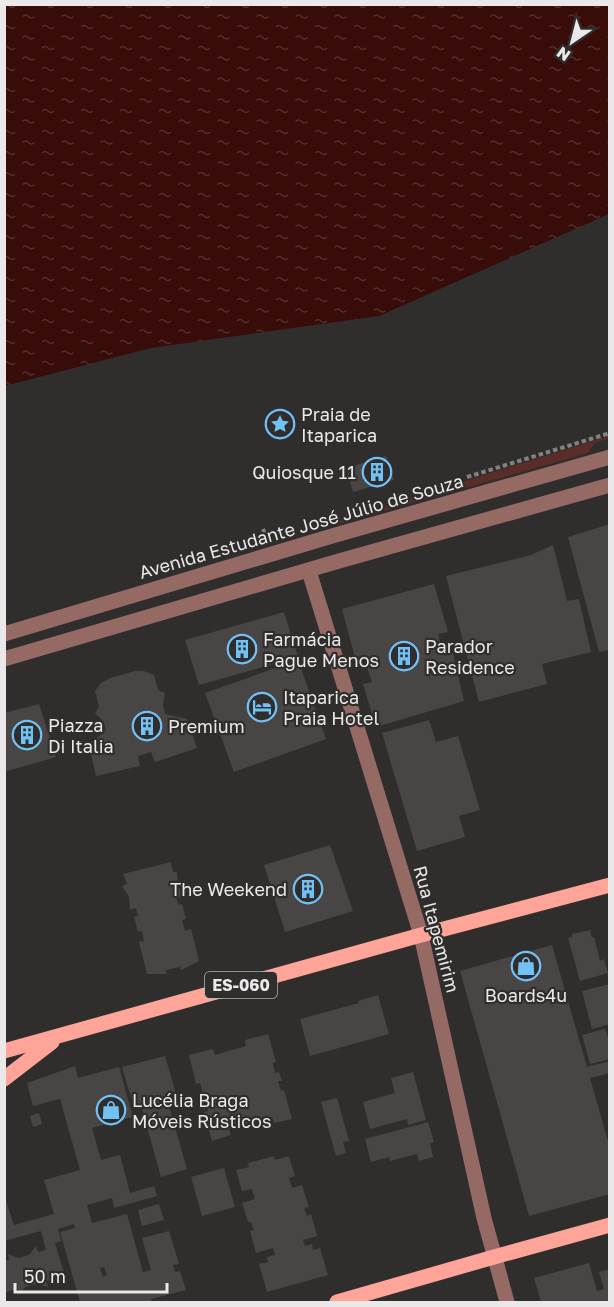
<svg xmlns="http://www.w3.org/2000/svg" width="614" height="1307" font-family="'Golos Text',sans-serif">
<style>
.garden{fill:#5a2d28}
.water{fill:url(#water-ripples)}
.building{fill:#484544;fill-rule:evenodd}
.lines{fill:none;stroke-linecap:round;stroke-linejoin:round}
.path{stroke:#828080;stroke-width:4;stroke-dasharray:4.5 3;stroke-linecap:butt}
.minor{stroke:#966a64;stroke-width:15}
.major{stroke:#fea498;stroke-width:15}
.labels{text-anchor:middle;dominant-baseline:central;stroke-width:4.5;stroke-linejoin:round;paint-order:stroke}
.shield{fill:#302e2d;stroke:#b2b0b0;stroke-width:1.5}
.shield-label{font-size:16px;font-weight:bold;fill:#eae8e8}
.poi-label{font-size:18px;fill:#eae8e8;stroke:#302e2d;text-anchor:start}
.street-label{font-size:18px;fill:#eae8e8;stroke:#302e2d}
</style>
<defs>
<pattern id="water-ripples" width="26" height="14" patternUnits="userSpaceOnUse" patternTransform="scale(1.5)"><rect width="26" height="14" fill="#370c09"/><path d="M2 4q2-2 4 0t4 0M15 11q2-2 4 0t4 0" fill="none" stroke="#542f2d"/></pattern>
</defs>
<rect width="100%" height="100%" fill="#302e2d"/>
<!-- garden -->
<polygon class="garden" points="609,436 609,438 595,443 588,453 335,525 334,522"/>
<!-- water -->
<polygon class="water" points="5,4 609,5 609,214 379,316 151,348 5,386"/>
<!-- building -->
<g class="building">
<polygon points="386,456 394,480 353,492 346,468"/>
<polygon points="610,524 610,650 599,652 568,537"/>
<polygon points="553,545 567,601 579,599 591,652 542,664 547,684 479,702 446,576 531,555"/>
<polygon points="434,584 448,632 438,634 444,655 453,653 464,701 376,727 363,684 372,682 363,656 355,658 342,609"/>
<polygon points="284,612 298,657 199,685 185,640"/>
<polygon points="298,660 326,739 234,772 205,693"/>
<polygon points="135,671 144,671 154,675 158,690 165,693 163,705 165,714 187,719 197,748 155,762 151,752 138,756 140,766 96,776 89,745 106,730 103,721 95,713 99,706 95,691 101,683 110,678"/>
<polygon points="39,704 56,757 4,772 4,713"/>
<polygon points="429,720 436,742 458,736 480,810 459,816 465,837 417,851 382,733"/>
<polygon points="330,845 353,911 285,932 264,865"/>
<polygon points="171,862 173,872 177,872 178,885 183,897 176,898 179,905 182,904 186,919 182,920 185,931 191,929 199,961 181,970 180,967 166,970 167,974 147,974 139,942 144,941 142,931 138,932 134,917 138,916 136,908 130,910 129,897 122,886 127,884 123,874"/>
<polygon points="590,930 592,938 594,937 600,961 604,959 608,973 580,981 568,938 572,937 572,934"/>
<polygon points="552,945 587,1067 610,1061 610,1073 590,1078 610,1148 610,1194 529,1216 460,971"/>
<polygon points="610,984 610,1024 592,1029 582,991"/>
<polygon points="378,995 389,1034 310,1056 300,1019 359,1003 358,1001"/>
<polygon points="605,1029 610,1044 610,1059 590,1064 582,1035"/>
<polygon points="268,1034 276,1062 273,1063 275,1073 279,1072 282,1081 278,1081 281,1091 284,1090 292,1119 274,1123 272,1117 229,1129 231,1135 212,1141 204,1112 208,1111 205,1101 202,1103 199,1093 203,1092 200,1083 196,1084 189,1055 213,1049 215,1055 246,1046 245,1040"/>
<polygon points="165,1056 177,1097 167,1099 187,1169 161,1177 142,1109 156,1106 155,1103 134,1108 122,1067"/>
<path d="M75,1066l3,12 41,-11 14,50 -41,11 9,32 19,-5 10,38 24,-7 3,10 -43,12 -2,-10 -25,7 5,18 35,-9 16,58 8,-2 -9,-32 27,-7 10,33 -6,1 2,7 5,-1 6,19 -35,9 1,3h-72l-20,-70 15,-4 -1,-4 -16,5 3,12 -6,2 10,33 -19,5 2,6 -11,-3 -12,3 -6,8 -1,-6 -12,3 -2,-5v-26l5,-1 -1,-6 10,4 11,-3 7,-9 2,6 8,-2 -5,-19 -37,10v-46l10,30 40,-11 -10,-34 36,-10 -20,-71 -27,7 -6,-23zM104,1267l3,8 -4,2 -3,-9z"/>
<polygon points="413,1072 426,1120 408,1125 407,1119 370,1129 363,1102 395,1093 391,1078"/>
<polygon points="337,1098 349,1141 343,1142 346,1153 336,1156 321,1102"/>
<polygon points="39,1113 42,1124 33,1127 30,1116"/>
<polygon points="428,1122 434,1142 430,1143 433,1157 419,1161 417,1154 390,1161 389,1157 371,1162 365,1139"/>
<polygon points="274,1156 275,1160 289,1156 295,1176 289,1178 292,1188 302,1185 309,1207 304,1208 307,1216 311,1214 317,1236 303,1240 305,1246 312,1244 313,1250 320,1248 328,1275 267,1292 259,1264 268,1262 267,1257 275,1255 273,1248 256,1253 250,1231 254,1230 251,1222 248,1222 242,1203 255,1199 252,1189 242,1191 236,1170 249,1167 248,1163"/>
<polygon points="224,1168 235,1207 202,1216 191,1177"/>
<polygon points="159,1204 164,1220 142,1226 138,1210"/>
<polygon points="589,1263 597,1291 604,1289 599,1272 610,1269 610,1302 541,1302 534,1278"/>
</g>
<g class="lines">
<!-- path -->
<g class="path">
<polyline points="467,477 610,433"/>
<polyline points="263,529 267,539"/>
</g>
<!-- minor -->
<g class="minor">
<polyline points="309,571 421,935 484,1218 507,1302"/>
<polyline points="4,634 332,536 610,457"/>
<polyline points="4,659 339,561 610,485"/>
</g>
<!-- major -->
<g class="major">
<polyline points="4,1051 421,935 610,885"/>
<polyline points="4,1079 52,1042"/>
<polyline points="337,1302 494,1257 610,1225"/>
</g>
</g>
<!-- icons -->
<defs>
<g id="sight-ring" transform="scale(1.5)"><circle r="9.5" fill="#302e2d" stroke="#71c1f5" stroke-width="1.5"/><path d="M0-6L1.8-2.2L6-1.7L2.9 1.2L3.7 5.4L0 3.3L-3.7 5.4L-2.9 1.2L-6-1.7L-1.8-2.2Z" fill="#71c1f5"/></g>
<g id="building-ring" transform="scale(1.5)"><circle r="9.5" fill="#302e2d" stroke="#71c1f5" stroke-width="1.5"/><path d="M-4-6H4V6H1V3H-1V6H-4ZM-2.5-4.3h1.7v1.8h-1.7ZM.8-4.3h1.7v1.8H.8ZM-2.5-1h1.7V.8h-1.7ZM.8-1h1.7V.8H.8Z" fill="#71c1f5"/></g>
<g id="hotel-ring" transform="scale(1.5)"><circle r="9.5" fill="#302e2d" stroke="#71c1f5" stroke-width="1.5"/><path d="M-6-4.5h1.5V1H6V5H4.5V3h-9V5H-6ZM-4 0a1.8 1.8 0 1 1 3.6 0ZM.5 0V-2.5h3Q6-2.5 6 0Z" fill="#71c1f5"/></g>
<g id="shop-ring" transform="scale(1.5)"><circle r="9.5" fill="#302e2d" stroke="#71c1f5" stroke-width="1.5"/><path d="M-5-2.5h2.3a2.7 3.5 0 0 1 5.4 0H5L5.5 6h-11ZM-1.5-2.5h3a1.5 2.3 0 0 0-3 0Z" fill="#71c1f5"/></g>
</defs>
<g fill-rule="evenodd">
<use href="#sight-ring" x="280" y="424"/>
<use href="#building-ring" x="377" y="472"/>
<use href="#building-ring" x="242" y="649"/>
<use href="#building-ring" x="404" y="656"/>
<use href="#hotel-ring" x="262" y="707"/>
<use href="#building-ring" x="147" y="726"/>
<use href="#building-ring" x="27" y="735"/>
<use href="#building-ring" x="308" y="889"/>
<use href="#shop-ring" x="526" y="966"/>
<use href="#shop-ring" x="111" y="1110"/>
</g>
<g class="labels">
<!-- shield labels -->
<rect class="shield" x="205" y="972" width="72" height="26" rx="4.5"/>
<g class="shield-label">
<text x="241" y="985">ES-060</text>
</g>
<!-- poi labels -->
<g class="poi-label">
<text x="301" y="414">Praia de<tspan x="301" dy="21">Itaparica</tspan></text>
<text x="356" y="472" text-anchor="end">Quiosque 11</text>
<text x="263" y="639">Farmácia<tspan x="263" dy="21">Pague Menos</tspan></text>
<text x="425" y="646">Parador<tspan x="425" dy="21">Residence</tspan></text>
<text x="283" y="697">Itaparica<tspan x="283" dy="21">Praia Hotel</tspan></text>
<text x="48" y="725">Piazza<tspan x="48" dy="21">Di Italia</tspan></text>
<text x="168" y="726">Premium</text>
<text x="287" y="889" text-anchor="end">The Weekend</text>
<text x="526" y="995" text-anchor="middle">Boards4u</text>
<text x="132" y="1100">Lucélia Braga<tspan x="132" dy="21">Móveis Rústicos</tspan></text>
</g>
<!-- street labels -->
<g class="street-label">
<text transform="translate(301 526) rotate(-16)">Avenida Estudante José Júlio de Souza</text>
<text transform="translate(437 929) rotate(75)">Rua Itapemirim</text>
</g>
</g>
<!-- border -->
<rect width="614" height="1307" fill="none" stroke="#eae8e8" stroke-width="12"/>
<!-- north arrow -->
<g transform="translate(572 42) rotate(215)" stroke="#302e2d" stroke-width="4.5" paint-order="stroke">
<path d="M0-4.5L10 22L0 15L-10 22Z" fill="#eae8e8"/>
<text y="-9" font-size="16" font-weight="bold" text-anchor="middle" fill="#eae8e8">N</text>
</g>
<!-- scale -->
<path d="M15 1283v9h152v-9" fill="none" stroke="#eae8e8" stroke-width="3"/>
<text x="24" y="1283" font-size="18" fill="#eae8e8" stroke="#302e2d" stroke-width="4.5" paint-order="stroke">50 m</text>
</svg>
